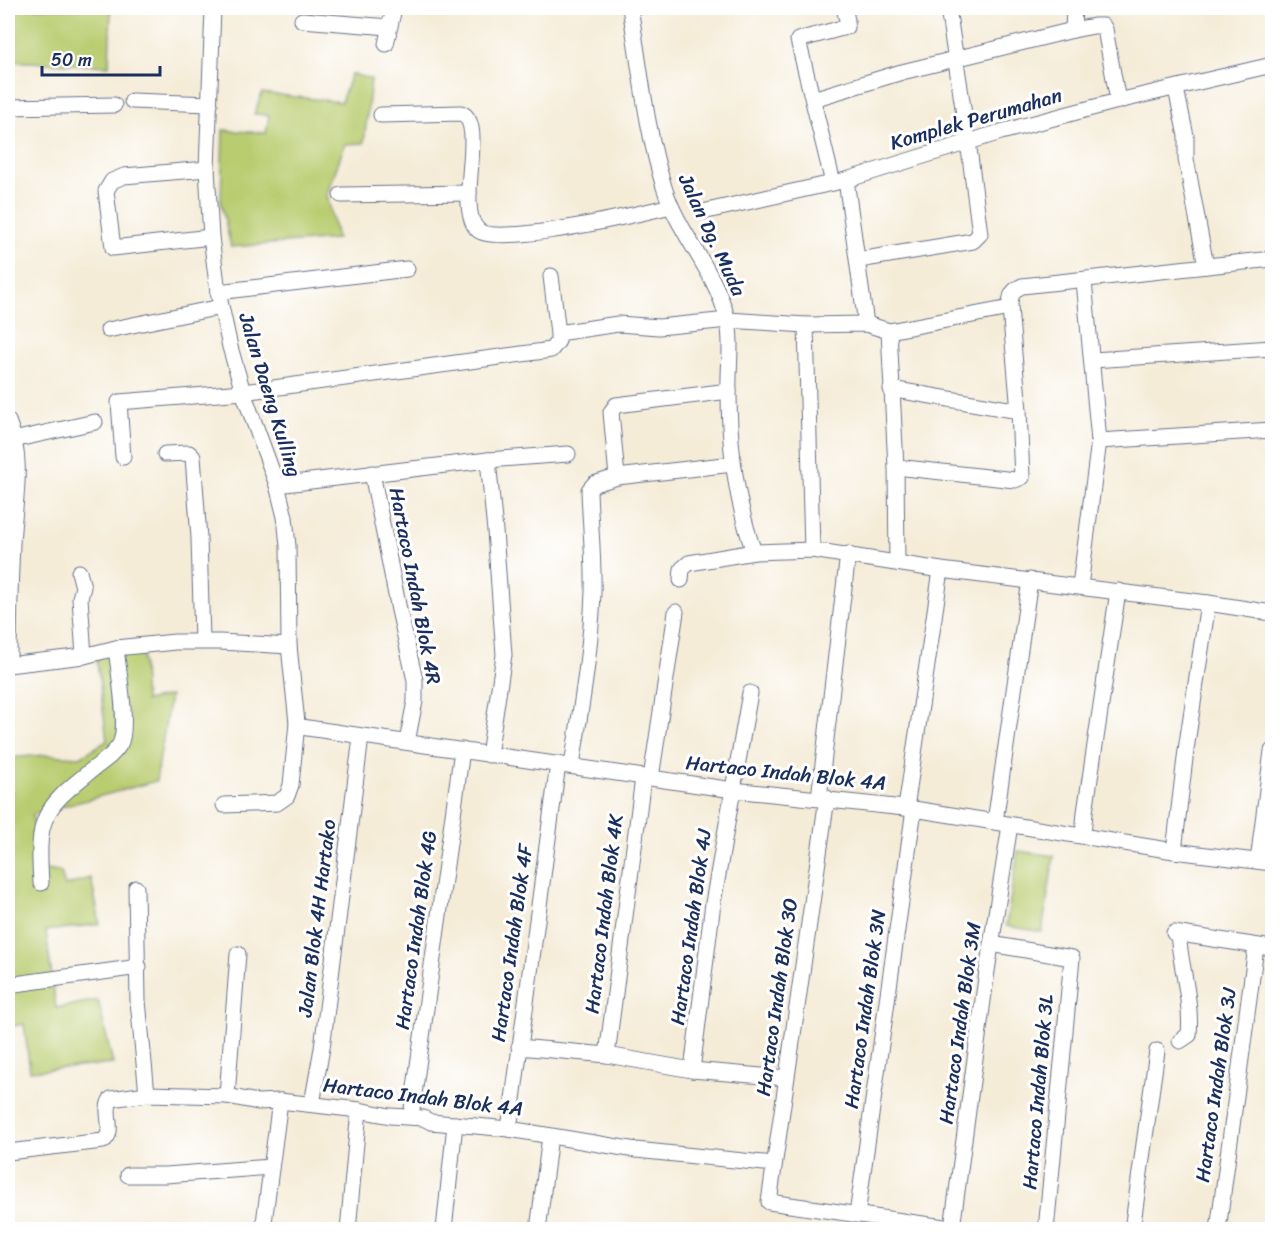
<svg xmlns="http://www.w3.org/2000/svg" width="1280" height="1237" font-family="Sriracha,sans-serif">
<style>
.green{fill:#b9cc6f;stroke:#6a7e66;stroke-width:1.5}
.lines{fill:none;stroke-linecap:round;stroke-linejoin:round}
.street-casing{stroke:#677189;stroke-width:17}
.street{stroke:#fff;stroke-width:15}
.labels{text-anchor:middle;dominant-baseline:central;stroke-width:6;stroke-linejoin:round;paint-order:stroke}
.street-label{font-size:20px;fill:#1b2f5e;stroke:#fff}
</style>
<rect width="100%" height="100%" fill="#fff"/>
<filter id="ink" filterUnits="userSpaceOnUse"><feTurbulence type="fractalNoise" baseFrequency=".0167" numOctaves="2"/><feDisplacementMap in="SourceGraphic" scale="12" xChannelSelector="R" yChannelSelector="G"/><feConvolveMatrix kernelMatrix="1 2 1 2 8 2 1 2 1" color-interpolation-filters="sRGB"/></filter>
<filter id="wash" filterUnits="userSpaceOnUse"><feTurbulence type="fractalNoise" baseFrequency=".008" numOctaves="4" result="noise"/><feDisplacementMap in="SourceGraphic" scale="24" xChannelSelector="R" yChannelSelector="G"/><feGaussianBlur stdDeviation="1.35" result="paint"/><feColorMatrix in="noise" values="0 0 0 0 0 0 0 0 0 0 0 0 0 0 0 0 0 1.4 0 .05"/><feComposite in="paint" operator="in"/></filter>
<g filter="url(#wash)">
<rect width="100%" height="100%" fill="#f5ecd8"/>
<!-- green -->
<g class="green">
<polygon points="8,8 111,8 109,66 8,61"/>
<polygon points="351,74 371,79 364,143 345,144 327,194 337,239 231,247 221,203 223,130 266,133 269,115 254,114 262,93 341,102"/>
<polygon points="142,650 145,701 170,696 156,781 32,815 44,870 61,872 65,886 91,878 100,924 46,931 56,1008 98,1000 113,1064 30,1071 24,1024 8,1027 8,758 46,755 80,757 107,741 96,654"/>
<polygon points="1018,851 1054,856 1042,932 1006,926"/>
</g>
</g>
<g filter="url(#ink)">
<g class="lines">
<!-- street casing -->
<g class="street-casing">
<g id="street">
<polyline points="213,8 207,169 211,237 218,292 230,347 243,392 277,485 285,517 288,546 289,646 297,723 291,785 287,796 277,803 224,805"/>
<path d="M630,8c10,58 16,122 34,179 14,46 51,83 63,131 6,23 1,49 2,73 0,54 7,110 25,161"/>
<polyline points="1074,8 1073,30 1094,26 1103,26 1105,29 1118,101"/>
<polyline points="302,20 389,27"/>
<polyline points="386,44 394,8"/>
<polyline points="1176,89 1186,136 1186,159 1206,266"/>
<polyline points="813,99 902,72 1073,30"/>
<polyline points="132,101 210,104"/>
<polyline points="8,107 114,105"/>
<path d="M381,115l80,-2c27,10 -7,95 17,117 19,18 164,-17 193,-24"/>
<polyline points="207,169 124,176 112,181 106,191 113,248 211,237"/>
<polyline points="846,180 866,324"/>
<polyline points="833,183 798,40 846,27 847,20 844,8"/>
<polyline points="341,195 469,193"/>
<polyline points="707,211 846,180 1001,132 1118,101 1272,65"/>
<polyline points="859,260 973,241 980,234 968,141 948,8"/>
<polyline points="218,292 407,269"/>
<polyline points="806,325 812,550"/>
<polyline points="108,330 221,307"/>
<polyline points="889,331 896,467 897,563"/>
<polyline points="558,333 618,324 659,327 728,320 806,325 866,324 889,331 1010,308"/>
<polyline points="1093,360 1272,348"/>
<polyline points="891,389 1019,411"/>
<path d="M8,421c17,41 6,80 4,123 -2,41 -3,81 -3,121"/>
<polyline points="13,440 95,422"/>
<polyline points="1099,441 1272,430"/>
<polyline points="165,454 189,453 193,457 199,538 202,641"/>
<polyline points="123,457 119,402 243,392 551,350 558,341 558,333 551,276"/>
<polyline points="488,460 495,531 504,655 489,755"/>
<path d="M896,467l119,13 7,-3 -3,-66 -9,-103c0,-11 1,-17 12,-22l250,-27"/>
<polyline points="372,473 399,610 415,680 415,701 407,742"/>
<polyline points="617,477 611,412 616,405 729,391"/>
<polyline points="277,485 488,460 568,454"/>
<polyline points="79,572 83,587 80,598 84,656"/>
<polyline points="681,580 682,569 689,563 754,552 812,550 941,570 1208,603 1272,613"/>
<polyline points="1080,586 1099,441 1084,281"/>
<polyline points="8,665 84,656 116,648 175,642 220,642 289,646"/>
<polyline points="297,723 301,727 733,790 914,809 1174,851 1272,863"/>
<path d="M572,765c9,-57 19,-115 21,-173 1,-34 -3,-68 -4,-102l5,-6 23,-7 116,-13"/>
<polyline points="651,778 676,612"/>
<polyline points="819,798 848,554"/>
<polyline points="827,798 769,1202 965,1230"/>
<polyline points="906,808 941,570"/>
<polyline points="995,822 1030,580"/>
<polyline points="1083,835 1085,812 1118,591"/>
<polyline points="1174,851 1186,750 1208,603"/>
<polyline points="1258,861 1272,751"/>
<path d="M41,883c-4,-65 0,-73 52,-114 9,-7 21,-14 27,-25 9,-17 -2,-75 -4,-96"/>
<polyline points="136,888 138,1001 147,1094"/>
<polyline points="1174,933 1272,948"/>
<path d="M1178,934c3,35 14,66 11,101l-9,6"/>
<polyline points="991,944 1072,958 1046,1230"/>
<polyline points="8,985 139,967"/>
<polyline points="519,1047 607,1055 692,1070 786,1078"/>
<polyline points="607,1055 643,778"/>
<polyline points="692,1070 713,903 750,693"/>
<polyline points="227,1096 238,954"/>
<polyline points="312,1104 322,1048 361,737"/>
<polyline points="411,1116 462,750"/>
<polyline points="509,1129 558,764"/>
<path d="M8,1152l95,-11c14,-10 -1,-29 8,-42l36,-5 80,2 31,6 22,-1 79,9 31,6 33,2 8,4 78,7 127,21 138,14"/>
<polyline points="128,1175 166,1175 271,1167"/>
<polyline points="857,1215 914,809"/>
<polyline points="952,1228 987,971 1010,825"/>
<polyline points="263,1230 280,1101"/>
<polyline points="348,1230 359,1110"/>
<polyline points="444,1230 455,1124"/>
<polyline points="538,1230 550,1136"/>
<polyline points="1132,1230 1157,1051"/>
<polyline points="1218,1230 1256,947"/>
</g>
</g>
<!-- street -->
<use href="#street" class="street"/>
</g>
</g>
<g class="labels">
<!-- street labels -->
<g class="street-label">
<text transform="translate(976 119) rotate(-16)">Komplek Perumahan</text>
<text transform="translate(712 235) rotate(65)">Jalan Dg. Muda</text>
<text transform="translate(270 395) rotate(73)">Jalan Daeng Kulling</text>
<text transform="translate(415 586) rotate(79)">Hartaco Indah Blok 4R</text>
<text transform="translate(786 773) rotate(6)">Hartaco Indah Blok 4A</text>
<text transform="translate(604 914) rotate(-83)">Hartaco Indah Blok 4K</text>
<text transform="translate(317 918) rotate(-83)">Jalan Blok 4H Hartako</text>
<text transform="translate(691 927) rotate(-82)">Hartaco Indah Blok 4J</text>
<text transform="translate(416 930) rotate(-82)">Hartaco Indah Blok 4G</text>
<text transform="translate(512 943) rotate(-82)">Hartaco Indah Blok 4F</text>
<text transform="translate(777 997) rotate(-82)">Hartaco Indah Blok 3O</text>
<text transform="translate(865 1009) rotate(-82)">Hartaco Indah Blok 3N</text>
<text transform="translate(960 1023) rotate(-82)">Hartaco Indah Blok 3M</text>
<text transform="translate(1216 1085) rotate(-82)">Hartaco Indah Blok 3J</text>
<text transform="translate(1038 1092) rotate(-85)">Hartaco Indah Blok 3L</text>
<text transform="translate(423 1097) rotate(7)">Hartaco Indah Blok 4A</text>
</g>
</g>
<!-- margin -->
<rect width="1280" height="1237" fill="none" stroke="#fff" stroke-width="30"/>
<!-- scale -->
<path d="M42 66v9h118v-9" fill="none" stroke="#1b2f5e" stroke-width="3"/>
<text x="51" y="66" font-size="18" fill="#1b2f5e" stroke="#ffffff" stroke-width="4.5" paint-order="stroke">50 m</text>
</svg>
